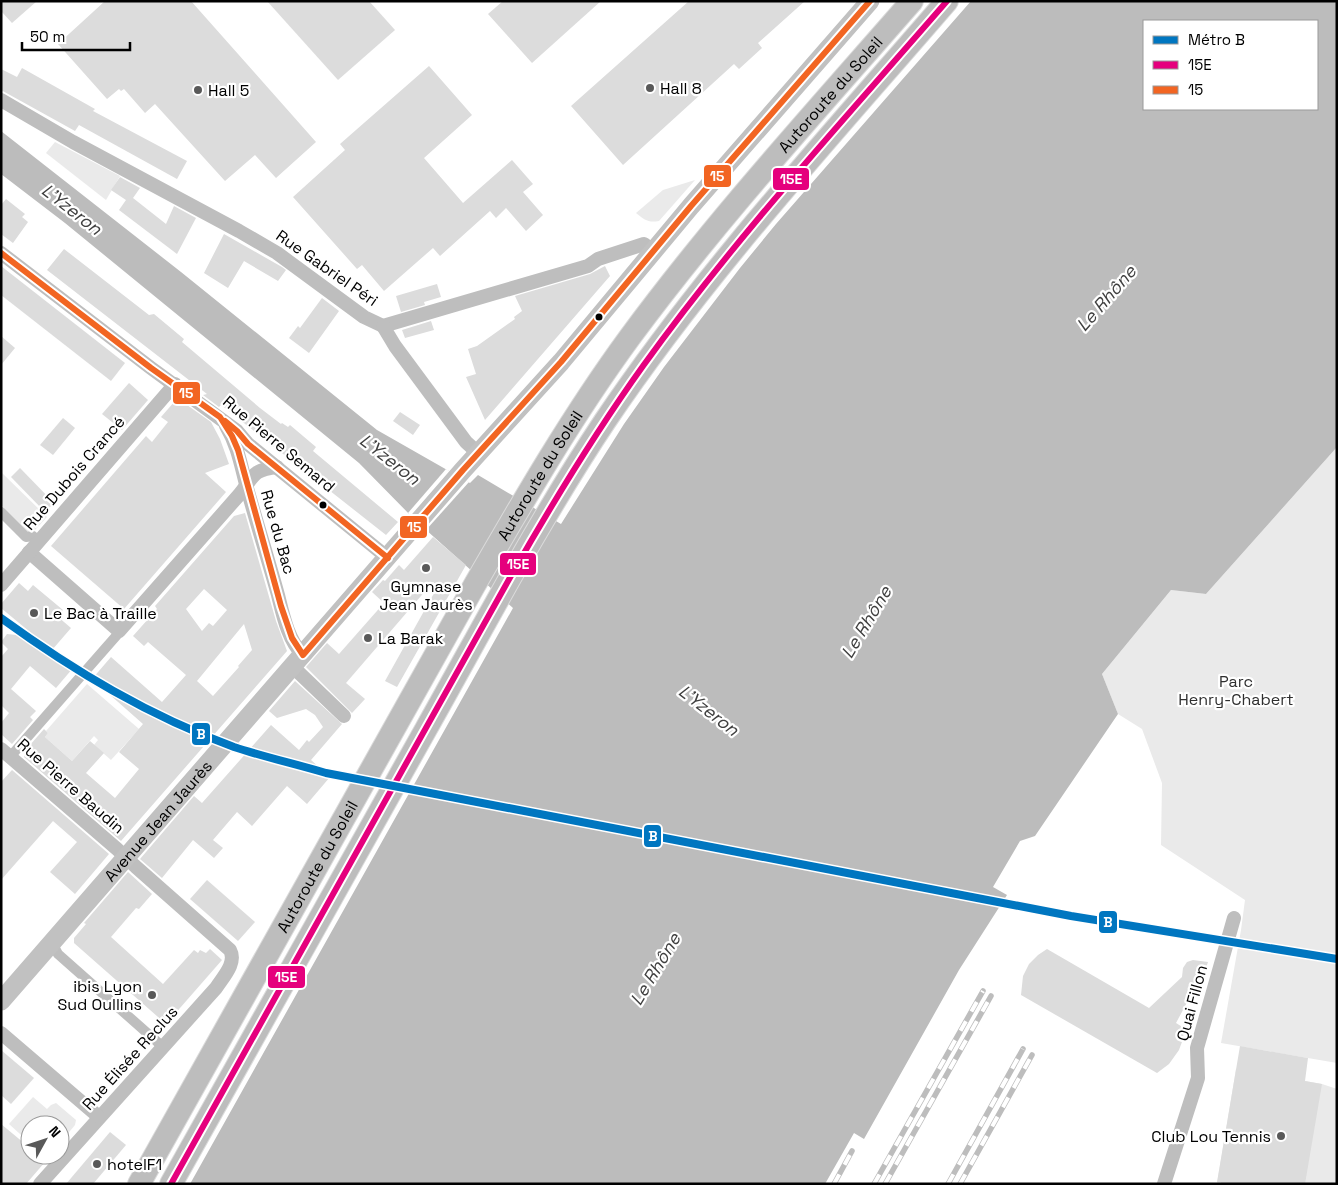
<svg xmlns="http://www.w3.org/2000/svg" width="1338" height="1185" font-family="'Space Grotesk',sans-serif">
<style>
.green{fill:#eaeaea}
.water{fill:#bcbcbc;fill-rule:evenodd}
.pier{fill:#fff}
.building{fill:#dcdcdc;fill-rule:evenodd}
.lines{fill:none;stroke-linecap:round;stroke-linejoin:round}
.trunk-casing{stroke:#dbdbdb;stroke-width:24}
.pedestrian{stroke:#bebebe;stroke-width:10}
.minor{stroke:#bebebe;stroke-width:14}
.secondary{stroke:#c1c1c1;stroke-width:19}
.trunk{stroke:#bdbdbd;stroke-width:22}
.rail-casing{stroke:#bdbdbd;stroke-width:5.5}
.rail{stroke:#fff;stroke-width:4;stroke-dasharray:11;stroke-linecap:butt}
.bus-1-casing{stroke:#fff;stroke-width:10}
.bus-2-casing{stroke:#fff;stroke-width:10}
.bus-1{stroke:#e5007d;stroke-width:6}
.bus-2{stroke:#f26522;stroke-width:6}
.metro-1-casing{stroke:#fff;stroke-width:11}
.metro-1{stroke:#0076c0;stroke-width:8}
.poi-dot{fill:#595959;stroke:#fff;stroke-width:2}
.bus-dot{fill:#000;stroke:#fff;stroke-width:2}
.labels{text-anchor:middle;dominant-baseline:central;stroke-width:4.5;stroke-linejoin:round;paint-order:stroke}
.poi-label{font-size:16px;fill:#000;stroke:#fff;text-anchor:start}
.street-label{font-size:16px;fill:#000;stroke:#fff}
.park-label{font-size:16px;fill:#2f2f2f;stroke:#fff}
.water-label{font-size:18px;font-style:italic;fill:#404040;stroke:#fff}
.line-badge{stroke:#fff;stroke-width:2}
.badge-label{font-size:14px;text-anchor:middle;font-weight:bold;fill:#fff}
</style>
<rect width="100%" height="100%" fill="#fff"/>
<!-- green -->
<g class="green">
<polygon points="55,142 120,176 106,200 46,153"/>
<path d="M695,180l-36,41c-11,2 -14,-1 -23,-8l27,-23z"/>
<polygon points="1337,447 1337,1063 1221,1043 1241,930 1245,900 1161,845 1162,783 1142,729 1118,714 1102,674 1171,590 1206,594"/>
<polygon points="1,472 47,517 35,530 29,533 1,505"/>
<polygon points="87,684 139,729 111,760 94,745 98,740 94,736 72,761 45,737 48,733 46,731"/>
<polygon points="1236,1069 1322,1084 1337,1089 1337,1184 1217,1184"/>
<polygon points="33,1097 47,1109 51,1105 56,1103 76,1120 75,1125 60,1143 60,1125 30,1125 30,1143 9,1124"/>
</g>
<!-- water -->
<path class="water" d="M971,1h366v446l-131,147 -35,-4 -69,84 16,40 -83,122 -15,5 -27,46 14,8 -48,75 -95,169 -10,-6 -29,51h-635l323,-576 -98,-88 -56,-57 -294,-240 -64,-49v-43l180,141 196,158 93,53 8,-8 83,49 63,-100 40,-57 76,-99 36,-44zM1144,21h173v88h-173z"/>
<!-- pier -->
<polygon class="pier" points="446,469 469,482 426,530 408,513"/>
<!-- building -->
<g class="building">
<polygon points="1,1 37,1 12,23 1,11"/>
<polygon points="105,1 191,1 316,142 276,178 255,155 225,181 155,104 145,113 124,89 121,91 119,89 107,99 58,44"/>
<polygon points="267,1 369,1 395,30 338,80"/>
<polygon points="503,1 601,1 532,63 488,14"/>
<polygon points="689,1 805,1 758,43 762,48 739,69 734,64 623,165 571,106"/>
<polygon points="429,66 472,115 424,158 463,203 512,160 533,184 523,192 543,215 526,231 506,208 496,218 490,211 440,256 433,248 384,291 362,265 357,269 293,197 345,150 340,144"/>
<polygon points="22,68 95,109 93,111 187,161 177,179 79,125 75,131 1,90 1,69 17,77"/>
<polygon points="120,177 140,188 133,198 166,224 174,206 196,218 177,254 119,210 126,200 111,190"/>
<polygon points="6,199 25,214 22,217 28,222 13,243 1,234 1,205"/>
<polygon points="224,234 282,267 286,270 278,281 244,261 228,288 204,273"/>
<polygon points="64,249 149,315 154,314 184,339 182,342 260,408 281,424 282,423 288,427 290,425 316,447 313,451 398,522 386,535 221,405 219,407 203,395 207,394 47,270"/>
<polygon points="1,266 125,363 111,381 1,295"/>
<polygon points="605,266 610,276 485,420 466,377 476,374 468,349 477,346 515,319 514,317 522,311 515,296 590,274"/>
<polygon points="437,284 441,297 424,302 425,305 401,312 396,296"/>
<polygon points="322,298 339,311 309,353 289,338 298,326 300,328"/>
<polygon points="431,321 434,330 405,338 402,330"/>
<polygon points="1,336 15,348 1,365"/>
<polygon points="129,383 148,400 122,430 102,414"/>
<polygon points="180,400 211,422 220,439 229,464 205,473 226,492 124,609 51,546 146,436 152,442 168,422 161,417 175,401"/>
<polygon points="400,412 420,425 413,435 393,421"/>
<polygon points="63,418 75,428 53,455 40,445"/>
<polygon points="20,468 54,503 45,512 11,477"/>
<path d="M245,513l31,108 11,30 -166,190 -97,-84 1,-2 -2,-2 21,-24 4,4 -3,4 27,24 18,-20 14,12 -18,20 29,25 24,-29 -20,-17 24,-28 -51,-45 19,-22 51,45 24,-27 -38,-33 -4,4 -11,-10 24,-27 -2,-3 79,-90zM204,589l23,21 -14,16 -4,-3 -7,8 -16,-22zM244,624l8,26 -14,16 1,1 -26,29 -16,-15z"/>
<polygon points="433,537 466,565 397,687 385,681 438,586 433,582 346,683 365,699 352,713 306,667 327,643 339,654 384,603 372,592 383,580 385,581 399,565 404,570"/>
<polygon points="19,583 28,591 33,585 63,610 57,616 71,628 52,650 73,668 56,688 30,666 11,689 36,711 30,717 33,720 12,744 1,734 1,723 9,713 1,705 1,657 8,649 1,642 7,634 36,637 1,608 1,604"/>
<polygon points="295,681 342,724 311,760 330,777 307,804 287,786 252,826 237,812 213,840 223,848 214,858 193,840 162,878 140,859 194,796 202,803 271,725 299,750 307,740 309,742 323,727 315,715 306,709 277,718 269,711"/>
<polygon points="12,770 109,854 75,894 50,872 77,842 53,821 1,880 1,782"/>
<polygon points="128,872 152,894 139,909 136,908 111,937 163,984 194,950 198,953 200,950 206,953 210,949 222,960 166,1024 74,943 74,938 86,924 84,923"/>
<polygon points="207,880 255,922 238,941 190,899"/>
<polygon points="1047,949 1149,1008 1182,977 1183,968 1187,962 1193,960 1208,962 1203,977 1199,980 1176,1023 1184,1028 1183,1039 1179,1050 1169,1064 1157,1073 1021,995 1023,976 1029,964 1038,955"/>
<polygon points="1240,1046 1308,1058 1305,1081 1322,1084 1305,1184 1221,1184 1221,1182 1217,1182"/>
<polygon points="1,1050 34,1078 11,1104 1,1095"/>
<polygon points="1,1124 30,1148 30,1155 38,1155 45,1162 26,1184 1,1184"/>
<polygon points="110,1132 126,1145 93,1184 66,1184"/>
</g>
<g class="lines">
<!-- trunk casing -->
<g class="trunk-casing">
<g id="trunk">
<path id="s2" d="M139,1184l335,-598c49,-85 98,-170 156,-249 87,-118 186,-226 282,-336"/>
<path d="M171,1184c85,-152 170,-303 255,-455 58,-103 113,-209 179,-308 101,-150 224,-283 342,-420"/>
</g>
</g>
<!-- pedestrian -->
<g class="pedestrian">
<polyline points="1,512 26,537 33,536"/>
<polyline points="10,757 117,635 119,631"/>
<polyline points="52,943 58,954 163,1047"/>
</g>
<!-- minor -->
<g class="minor">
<polyline points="1,100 73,142 239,231 277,253 364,317 383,326 588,266 598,259 644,244 653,251"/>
<polyline points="1,253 151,368 237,431 248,444 388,558"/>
<polyline points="383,326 395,346 466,442 478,453"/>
<path d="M226,426c12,20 15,40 21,62 10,36 21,71 31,107 5,20 10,45 25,60"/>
<path d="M29,552l90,79 120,-136c15,-18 12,-25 38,-28"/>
<polyline points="1,585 175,384"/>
<polyline points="293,667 344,716"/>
<path d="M1,749l116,100 19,18 94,83c7,13 -7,27 -14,38l-176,196"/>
<polyline points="1,1033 99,1117"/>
<polyline points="1164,1184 1198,1078 1197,1048 1234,918"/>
</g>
<!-- secondary -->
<path class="secondary" id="s1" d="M1,1001l462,-531 98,-108 130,-156 179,-205"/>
<!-- trunk -->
<use href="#trunk" class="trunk"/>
<!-- rail casing -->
<g class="rail-casing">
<g id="rail">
<polyline points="834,1184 852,1151"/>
<polyline points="874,1184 983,991"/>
<polyline points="885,1184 991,996"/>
<polyline points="948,1184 1023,1049"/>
<polyline points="960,1184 1032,1055"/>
</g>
</g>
<!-- rail -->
<use href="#rail" class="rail"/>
<!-- bus-1 casing -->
<g class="bus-1-casing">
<path id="bus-1" d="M171,1184l341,-610c41,-72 83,-141 131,-208 92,-128 200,-245 304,-365"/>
</g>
<!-- bus-2 casing -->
<g class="bus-2-casing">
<g id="bus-2">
<polyline points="1,253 151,368 220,417 232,436 238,450 281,606 292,638 303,655 463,470 561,362 691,206 870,1"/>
<polyline points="225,421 237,431 248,444 388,558"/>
</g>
</g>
<!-- bus-1 -->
<use href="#bus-1" class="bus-1"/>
<!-- bus-2 -->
<use href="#bus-2" class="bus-2"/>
<!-- metro-1 casing -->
<g class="metro-1-casing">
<path id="metro-1" d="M1,618c73,53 148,98 233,129 30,10 62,17 92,26l745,143 266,43"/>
</g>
<!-- metro-1 -->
<use href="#metro-1" class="metro-1"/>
</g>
<!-- markers -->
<g class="poi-dot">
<circle cx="650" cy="88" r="5"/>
<circle cx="198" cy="90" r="5"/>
<circle cx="426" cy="568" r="5"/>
<circle cx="34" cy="613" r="5"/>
<circle cx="368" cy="638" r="5"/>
<circle cx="152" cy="995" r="5"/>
<circle cx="1281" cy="1136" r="5"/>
<circle cx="97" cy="1164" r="5"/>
</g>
<g class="bus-dot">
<circle cx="599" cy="317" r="4.5"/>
<circle cx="323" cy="505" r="4.5"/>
</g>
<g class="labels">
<!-- poi labels -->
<g class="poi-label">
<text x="660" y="88">Hall 8</text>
<text x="208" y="90">Hall 5</text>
<text x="426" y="586" text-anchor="middle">Gymnase<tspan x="426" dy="18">Jean Jaurès</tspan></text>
<text x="44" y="613">Le Bac à Traille</text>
<text x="378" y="638">La Barak</text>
<text x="142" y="986" text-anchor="end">ibis Lyon<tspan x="142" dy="18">Sud Oullins</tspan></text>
<text x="1271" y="1136" text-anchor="end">Club Lou Tennis</text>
<text x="107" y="1164">hotelF1</text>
</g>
<!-- street labels -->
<g class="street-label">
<text stroke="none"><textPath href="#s2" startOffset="1294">Autoroute du Soleil</textPath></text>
<text transform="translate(327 268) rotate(35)">Rue Gabriel Péri</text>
<text transform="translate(279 444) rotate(40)">Rue Pierre Semard</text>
<text transform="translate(74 473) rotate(-49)">Rue Dubois Crancé</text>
<text stroke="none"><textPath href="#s2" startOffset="814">Autoroute du Soleil</textPath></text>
<text transform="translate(278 532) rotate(74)">Rue du Bac</text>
<text transform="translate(71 786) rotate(41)">Rue Pierre Baudin</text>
<text stroke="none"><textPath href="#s1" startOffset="239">Avenue Jean Jaurès</textPath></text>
<text stroke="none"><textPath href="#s2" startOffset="364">Autoroute du Soleil</textPath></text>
<text transform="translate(1192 1003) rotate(-75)">Quai Fillon</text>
<text transform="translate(130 1058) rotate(-48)">Rue Élisée Reclus</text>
</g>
<!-- park labels -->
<g class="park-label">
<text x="1236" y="681">Parc<tspan x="1236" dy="18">Henry-Chabert</tspan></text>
</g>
<!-- water labels -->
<g class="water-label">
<text transform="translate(72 209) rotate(38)">L'Yzeron</text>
<text transform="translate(1106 298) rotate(-49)">Le Rhône</text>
<text transform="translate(390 459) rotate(38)">L'Yzeron</text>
<text transform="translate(866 622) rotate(-59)">Le Rhône</text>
<text transform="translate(709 710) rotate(38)">L'Yzeron</text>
<text transform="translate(655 969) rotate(-59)">Le Rhône</text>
</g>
</g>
<g class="line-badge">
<rect x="703" y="164" width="29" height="24" rx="5" fill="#f26522"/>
<rect x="772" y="167" width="38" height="24" rx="5" fill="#e5007d"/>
<rect x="172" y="381" width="29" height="24" rx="5" fill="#f26522"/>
<rect x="399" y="515" width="29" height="24" rx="5" fill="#f26522"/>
<rect x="499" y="552" width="38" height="24" rx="5" fill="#e5007d"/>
<rect x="191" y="722" width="20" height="24" rx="5" fill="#0076c0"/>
<rect x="643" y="824" width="19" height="24" rx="5" fill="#0076c0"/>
<rect x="1098" y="910" width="20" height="24" rx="5" fill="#0076c0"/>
<rect x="267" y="965" width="39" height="24" rx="5" fill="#e5007d"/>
</g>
<g class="badge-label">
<text x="717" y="181">15</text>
<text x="791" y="184">15E</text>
<text x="186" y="398">15</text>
<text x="414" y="532">15</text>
<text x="518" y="569">15E</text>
<text x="201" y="739">B</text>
<text x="653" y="841">B</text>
<text x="1108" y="927">B</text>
<text x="286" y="982">15E</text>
</g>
<!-- border -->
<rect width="1338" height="1185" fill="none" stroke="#000000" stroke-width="5"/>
<!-- legend -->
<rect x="1143" y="20" width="175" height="90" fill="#ffffff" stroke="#999999"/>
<rect x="1153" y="36" width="25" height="8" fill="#0076c0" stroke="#999999"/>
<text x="1188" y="45" font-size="15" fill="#000000">Métro B</text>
<rect x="1153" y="61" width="25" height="8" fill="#e5007d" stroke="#999999"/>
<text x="1188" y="70" font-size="15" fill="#000000">15E</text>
<rect x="1153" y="86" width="25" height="8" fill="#f26522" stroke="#999999"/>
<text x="1188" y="95" font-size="15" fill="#000000">15</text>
<!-- north arrow -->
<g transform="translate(45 1140) rotate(50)"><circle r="24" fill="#ffffff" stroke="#999999"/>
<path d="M0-4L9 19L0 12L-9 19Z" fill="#595959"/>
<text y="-8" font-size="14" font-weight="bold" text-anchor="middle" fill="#000000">N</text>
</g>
<!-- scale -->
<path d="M22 42v8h108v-8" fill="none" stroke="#000000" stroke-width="2.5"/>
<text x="30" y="42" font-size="15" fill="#000000" stroke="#ffffff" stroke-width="4" paint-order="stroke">50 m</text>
</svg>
